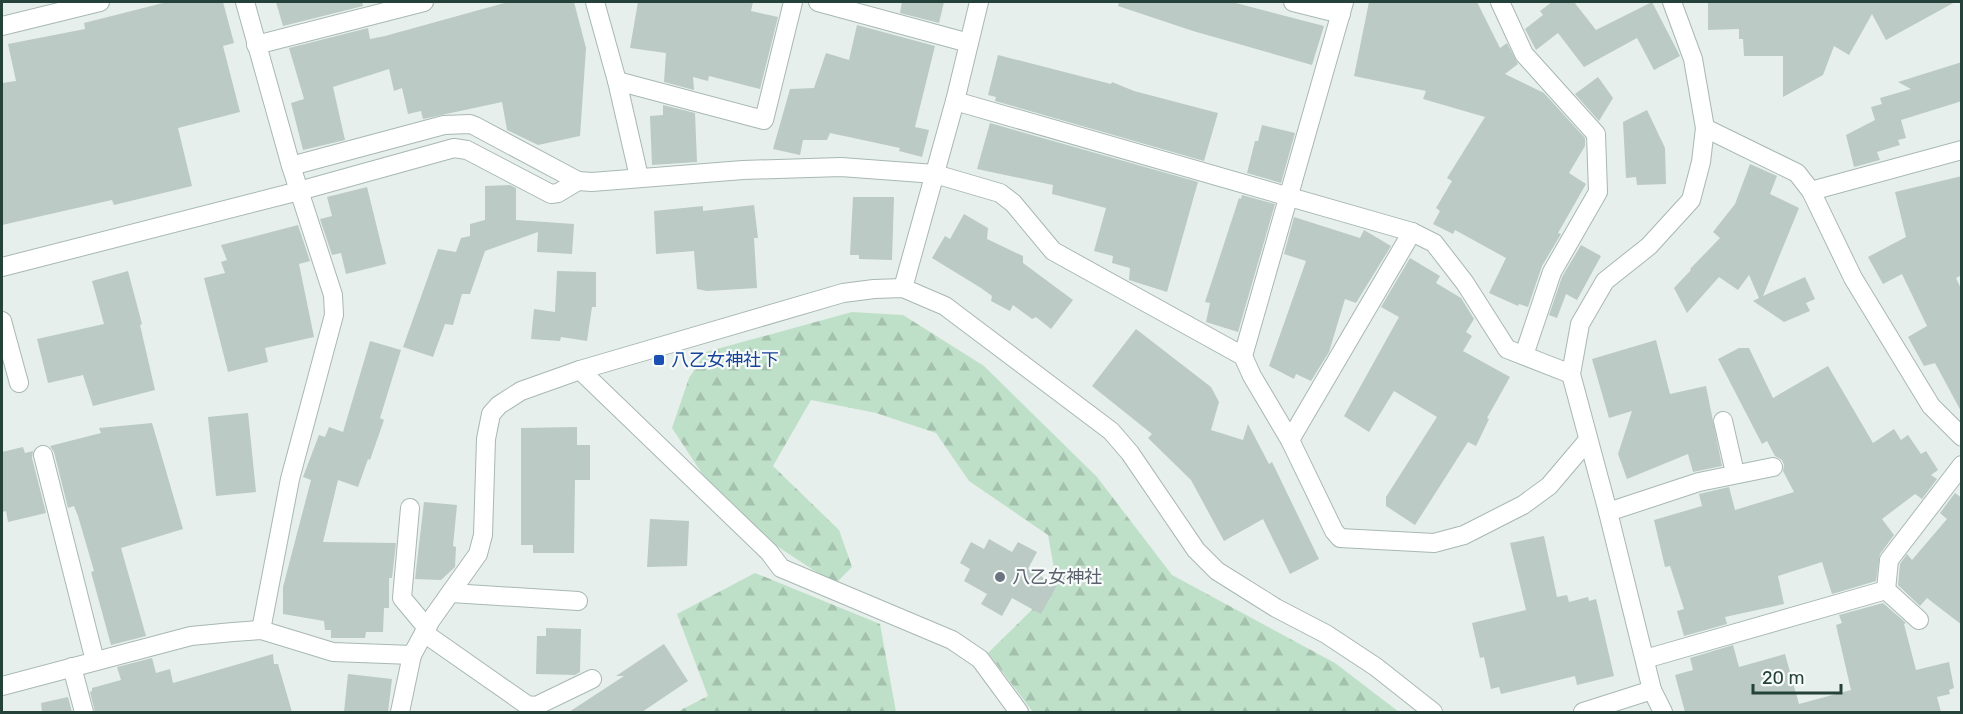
<svg xmlns="http://www.w3.org/2000/svg" width="1963" height="714" font-family="Rubik,'Noto Sans JP',sans-serif">
<style>
.forest{fill:url(#forest-firs)}
.building{fill:#bbcac4}
.lines{fill:none;stroke-linecap:round;stroke-linejoin:round}
.street-casing{stroke:#a8b8b2;stroke-width:20}
.street{stroke:#fff;stroke-width:18}
.transit-dot{fill:#1a4fb4;stroke:#f7fbf9;stroke-width:2}
.worship-dot{fill:#6b7280;stroke:#f7fbf9;stroke-width:2}
.labels{text-anchor:middle;dominant-baseline:central;stroke-width:4.5;stroke-linejoin:round;paint-order:stroke}
.transit-label{font-size:18px;fill:#164399;stroke:#f7fbf9;text-anchor:start}
.worship-label{font-size:18px;fill:#5b616d;stroke:#f7fbf9;text-anchor:start}
</style>
<defs>
<pattern id="forest-firs" width="22" height="20" patternUnits="userSpaceOnUse" patternTransform="scale(1.5)"><rect width="22" height="20" fill="#bfe0c8"/><path d="M5 1l3.5 6h-7zM16 11l3.5 6h-7z" fill="#a4c1ad"/></pattern>
</defs>
<rect width="100%" height="100%" fill="#e6efeb"/>
<!-- forest -->
<g class="forest">
<polygon points="852,312 903,315 984,366 1097,477 1172,575 1335,663 1399,712 1033,712 988,653 1057,585 1048,535 969,481 936,433 876,413 811,400 773,466 839,530 852,567 835,584 772,543 705,478 672,428 689,378 706,352"/>
<polygon points="755,573 880,624 896,712 677,712 708,696 677,614"/>
</g>
<!-- building -->
<g class="building">
<polygon points="167,2 223,2 234,43 223,46 240,112 178,128 192,186 114,205 112,200 2,225 2,83 16,81 8,44 85,29 84,23"/>
<polygon points="276,2 362,2 363,6 283,26"/>
<polygon points="508,2 574,2 586,48 580,136 538,145 507,130 502,102 423,119 421,111 408,114 402,88 394,91 389,69 333,87 345,140 303,150 291,103 304,99 289,48 368,28 370,39 385,36"/>
<polygon points="638,2 753,2 751,11 778,17 760,89 709,76 708,81 693,77 694,90 664,82 666,53 630,48"/>
<polygon points="902,2 944,2 939,23 900,13"/>
<polygon points="1119,2 1232,2 1324,26 1312,65 1193,31 1118,6"/>
<polygon points="1369,2 1477,2 1500,48 1507,43 1518,64 1505,74 1544,93 1585,138 1585,146 1569,173 1586,184 1558,233 1561,234 1542,266 1528,307 1519,304 1518,306 1489,293 1506,258 1455,230 1453,234 1433,224 1440,211 1436,208 1452,181 1447,178 1485,117 1423,99 1426,91 1354,76"/>
<polygon points="1552,2 1574,2 1596,30 1652,2 1680,56 1654,70 1637,38 1584,67 1558,33 1536,50 1525,29 1543,15 1540,11"/>
<polygon points="1708,2 1955,2 1886,40 1872,14 1849,55 1834,46 1823,75 1783,97 1783,56 1744,56 1743,39 1739,39 1739,29 1708,30"/>
<polygon points="857,25 935,46 915,127 929,130 922,157 899,151 900,148 830,133 827,140 803,140 800,155 773,149 790,89 814,88 826,53 849,60"/>
<polygon points="998,55 1111,84 1112,82 1134,91 1218,113 1204,161 995,101 996,97 988,95"/>
<polygon points="1962,62 1962,101 1901,120 1906,138 1898,140 1900,145 1877,152 1880,160 1854,167 1846,135 1875,120 1871,107 1882,104 1880,98 1911,89 1898,82"/>
<polygon points="1598,77 1613,98 1599,121 1575,94"/>
<polygon points="663,105 695,113 697,162 652,165 650,116 663,115"/>
<polygon points="1647,110 1665,148 1666,184 1637,185 1636,177 1626,178 1623,122"/>
<polygon points="990,123 1198,182 1167,292 1129,280 1130,268 1112,263 1113,256 1094,251 1106,208 1052,194 1053,185 977,169"/>
<polygon points="1262,125 1295,133 1281,183 1247,173 1255,141 1258,141"/>
<polygon points="1750,164 1777,176 1770,194 1799,208 1763,296 1805,277 1815,299 1806,303 1810,311 1784,322 1753,301 1759,298 1749,275 1738,290 1719,277 1687,313 1674,288 1691,270 1690,269 1720,238 1713,232 1735,204"/>
<polygon points="1962,176 1962,275 1956,278 1962,291 1962,413 1935,363 1924,366 1908,337 1927,326 1902,274 1883,284 1868,257 1906,237 1895,192"/>
<polygon points="510,185 516,188 516,220 574,224 572,254 537,252 538,232 485,251 470,294 462,294 453,325 445,324 433,357 403,347 438,249 456,252 461,238 470,236 470,224 485,220 485,186"/>
<polygon points="367,187 386,264 346,274 341,253 332,255 320,219 332,216 327,197"/>
<polygon points="1242,195 1275,204 1238,332 1206,322 1210,303 1205,302 1239,198 1241,199"/>
<polygon points="853,197 894,197 892,260 859,259 859,255 850,255"/>
<polygon points="754,205 758,238 754,238 757,288 707,291 697,289 694,251 656,254 654,211 703,206 703,211"/>
<polygon points="964,214 988,228 987,239 1023,256 1023,263 1073,300 1051,329 1036,317 1032,319 1013,305 1010,311 991,301 992,296 981,288 932,258 945,236 950,239"/>
<polygon points="1294,217 1360,238 1364,230 1391,246 1356,303 1345,299 1329,352 1311,381 1296,374 1294,379 1269,366 1306,261 1284,254"/>
<polygon points="298,225 310,261 299,264 314,337 265,348 268,362 228,372 204,278 225,273 221,262 227,260 221,245"/>
<polygon points="1581,245 1601,256 1577,300 1566,294 1557,318 1549,315 1562,277"/>
<polygon points="1410,258 1440,276 1436,283 1461,298 1474,319 1466,332 1472,336 1463,351 1510,377 1487,418 1489,419 1476,446 1468,442 1415,525 1386,506 1386,497 1437,417 1394,391 1369,432 1344,416 1399,317 1381,307"/>
<polygon points="128,271 142,324 140,325 155,390 93,406 83,375 48,383 37,339 104,324 92,281"/>
<polygon points="557,271 596,272 596,307 592,307 587,341 561,337 560,341 531,339 534,309 555,312"/>
<polygon points="1136,329 1211,387 1219,402 1211,430 1243,440 1248,424 1269,464 1272,462 1319,559 1290,574 1263,519 1224,541 1191,480 1148,438 1152,434 1092,386"/>
<polygon points="1656,340 1670,394 1706,386 1722,466 1693,472 1688,454 1627,479 1618,454 1632,411 1609,418 1592,359"/>
<polygon points="370,341 401,350 380,418 384,420 370,460 368,459 358,487 338,480 323,542 396,543 392,578 389,578 389,608 384,608 383,632 366,632 365,638 331,638 331,630 325,630 324,621 283,614 283,587 311,480 303,477 319,435 325,437 329,427 343,432"/>
<polygon points="1739,348 1749,348 1773,398 1828,366 1873,443 1894,429 1901,440 1908,435 1921,454 1926,451 1938,470 1931,475 1937,479 1922,499 1915,494 1882,519 1894,535 1880,554 1876,581 1832,594 1822,562 1778,576 1784,604 1725,617 1727,624 1684,636 1677,611 1684,609 1670,566 1665,567 1654,520 1702,506 1699,494 1729,487 1735,510 1794,492 1783,471 1784,465 1782,460 1775,456 1767,441 1762,444 1718,359"/>
<polygon points="248,413 256,492 216,496 208,417"/>
<polygon points="152,423 183,529 121,548 146,636 111,645 91,572 94,571 78,516 74,506 68,508 54,452 50,446 101,433 99,428"/>
<polygon points="577,427 577,445 590,445 590,480 575,480 574,553 533,553 533,545 521,545 521,428"/>
<polygon points="23,447 25,453 33,451 32,458 46,513 8,522 6,511 2,512 2,452"/>
<polygon points="1955,493 1962,498 1962,625 1927,598 1920,606 1898,585 1900,564 1907,554 1912,560 1947,519 1940,513"/>
<polygon points="424,502 457,505 453,546 456,547 455,567 441,580 415,579"/>
<polygon points="650,519 689,521 687,566 647,567"/>
<polygon points="1544,536 1557,597 1567,595 1569,602 1588,597 1589,601 1596,599 1614,676 1577,685 1575,676 1501,694 1499,687 1491,689 1484,657 1480,658 1472,623 1526,610 1510,543"/>
<polygon points="989,539 1012,552 1018,542 1037,552 1028,569 1057,585 1041,614 1012,598 1002,616 981,604 987,594 964,581 970,569 960,563 971,542 984,549"/>
<polygon points="1883,603 1906,623 1904,624 1916,670 1949,662 1954,688 1949,690 1950,694 1937,697 1941,712 1685,712 1675,675 1693,670 1690,658 1733,645 1739,667 1785,654 1799,704 1851,690 1836,625 1842,623 1839,615"/>
<polygon points="546,628 581,629 580,672 575,675 536,674 537,636 546,636"/>
<polygon points="664,644 688,681 642,712 569,712 624,676 616,676"/>
<polygon points="273,654 274,664 278,664 292,712 95,712 90,692 92,691 92,688 121,680 117,667 152,658 156,673 170,669 173,683"/>
<polygon points="348,674 392,679 388,712 344,712"/>
<polygon points="68,697 72,712 42,712 41,703"/>
</g>
<g class="lines">
<!-- street casing -->
<g class="street-casing">
<g id="street">
<polyline points="245,2 291,166 333,295 334,315 290,479 261,630"/>
<polyline points="595,2 617,81 639,177"/>
<polyline points="818,2 969,43"/>
<polyline points="1293,2 1341,14"/>
<polyline points="1500,2 1524,54 1596,134 1598,192 1552,272 1524,355"/>
<polyline points="2,26 100,2"/>
<polyline points="256,45 424,2"/>
<polyline points="617,81 764,120 793,2"/>
<polyline points="955,101 1412,232 1434,243 1465,283 1507,349 1571,374"/>
<polyline points="1705,128 1797,173 1811,191 1962,150"/>
<polyline points="291,166 444,125 470,124 475,126 578,181 592,182 743,170 841,167 935,174 1000,193 1013,203 1053,251 1243,356 1252,376 1290,440 1334,531 1340,538 1434,543 1464,535 1523,505 1549,486 1588,440"/>
<polyline points="1811,191 1853,278 1931,406 1962,437"/>
<polyline points="2,267 299,191 454,148 467,150 551,194 558,193 578,181"/>
<polyline points="903,288 955,101 979,2"/>
<polyline points="2,321 19,383"/>
<polyline points="1243,356 1344,2"/>
<polyline points="580,370 769,552 781,568 952,640 980,659 1019,712"/>
<polyline points="1723,421 1735,473"/>
<polyline points="1290,440 1412,232"/>
<polyline points="43,455 95,661"/>
<polyline points="410,508 402,598 427,628"/>
<polyline points="1608,512 1699,482 1773,467"/>
<polyline points="451,593 578,601"/>
<polyline points="1919,620 1886,590 1889,560 1962,465"/>
<polyline points="424,633 527,705 536,706 592,679"/>
<polyline points="1645,659 1886,590"/>
<polyline points="72,667 84,712"/>
<polyline points="2,686 191,636 233,632 261,630 333,652 412,655 431,620 478,554 483,535 486,439 491,414 499,405 521,391 580,370 843,293 874,289 903,288 945,306 1111,431 1130,453 1196,550 1217,571 1276,608 1326,634 1376,667 1433,712"/>
<polyline points="400,712 412,655"/>
<polyline points="1583,712 1652,690"/>
<polyline points="1663,712 1652,690 1608,512 1571,374 1580,324 1605,281 1649,246 1691,200 1701,162 1705,128 1693,59 1672,2"/>
</g>
</g>
<!-- street -->
<use href="#street" class="street"/>
</g>
<!-- markers -->
<rect class="transit-dot" x="653" y="354" width="12" height="12" rx="3"/>
<circle class="worship-dot" cx="1000" cy="577" r="6"/>
<g class="labels">
<!-- transit labels -->
<g class="transit-label">
<text x="671" y="360">八乙女神社下</text>
</g>
<!-- worship labels -->
<g class="worship-label">
<text x="1012" y="577">八乙女神社</text>
</g>
</g>
<!-- border -->
<rect width="1963" height="714" fill="none" stroke="#24423a" stroke-width="6"/>
<!-- scale -->
<path d="M1753 684v9h88v-9" fill="none" stroke="#24423a" stroke-width="3"/>
<text x="1762" y="684" font-size="18" fill="#24423a" stroke="#f7fbf9" stroke-width="4.5" paint-order="stroke">20 m</text>
</svg>
